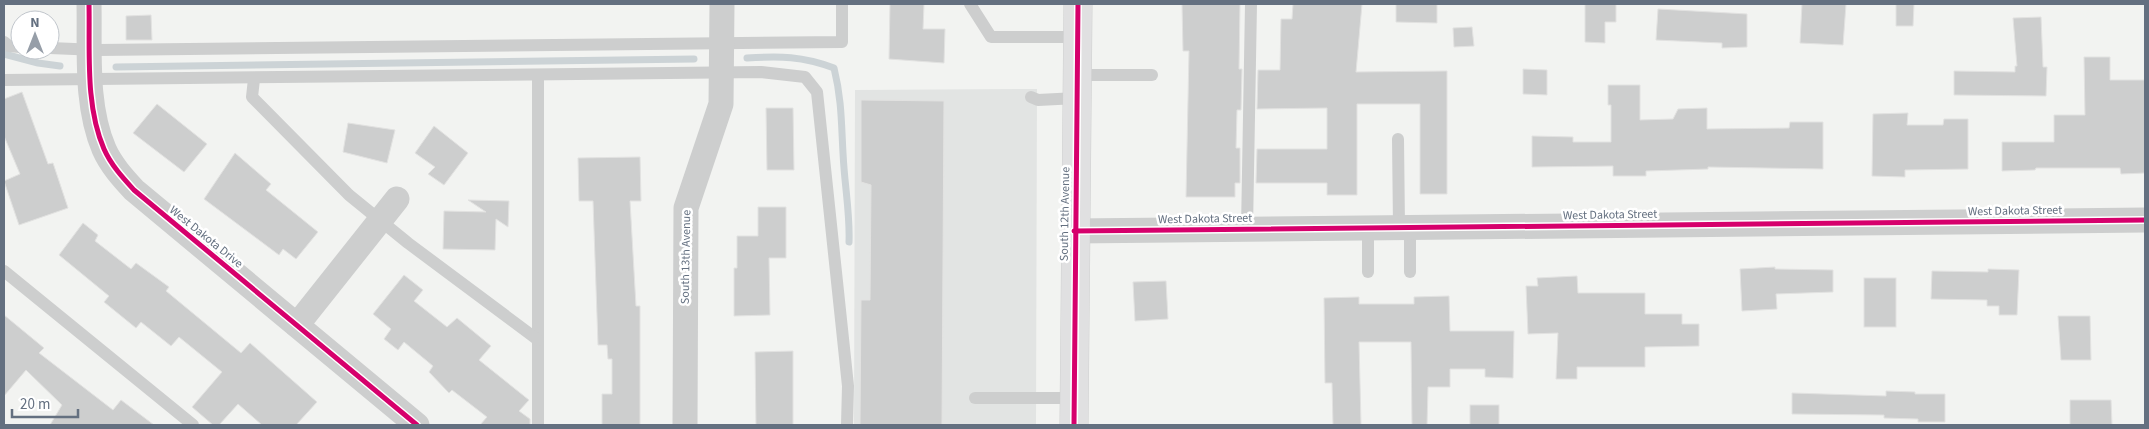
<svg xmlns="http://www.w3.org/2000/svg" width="2149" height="429" font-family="'Source Sans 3',sans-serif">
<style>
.built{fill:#e2e4e3}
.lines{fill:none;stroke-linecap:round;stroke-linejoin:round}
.stream{stroke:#ccd3d6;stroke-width:7}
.building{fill:#cdcece;stroke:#e2e2e1}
.secondary-casing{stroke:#cfd0d0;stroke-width:29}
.service{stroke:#cdcece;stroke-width:12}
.minor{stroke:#cdcece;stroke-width:25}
.secondary{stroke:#e0e0e1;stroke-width:28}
.cycleway-casing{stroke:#fff;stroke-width:8}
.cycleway{stroke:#d6006c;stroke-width:5}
.labels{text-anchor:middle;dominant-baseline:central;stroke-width:5;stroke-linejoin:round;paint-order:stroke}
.street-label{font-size:12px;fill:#647080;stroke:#fff}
</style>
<rect width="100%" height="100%" fill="#f2f3f1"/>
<!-- built -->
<polygon class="built" points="1037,89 1036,425 854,425 855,90"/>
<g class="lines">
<!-- stream -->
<g class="stream">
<polyline points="4,54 38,63 60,66"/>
<path d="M747,58c33,-2 55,-2 87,10 9,36 7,64 10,100 2,26 6,49 5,74"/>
<polyline points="116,67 694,59"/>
</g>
</g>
<!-- building -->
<g class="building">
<polygon points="890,4 924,4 923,29 945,29 944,63 889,59"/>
<polygon points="1182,4 1240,4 1239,69 1242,69 1241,110 1237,110 1236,148 1240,148 1240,183 1235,183 1235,197 1186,197 1189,51 1183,51"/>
<polygon points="1293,4 1362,4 1356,72 1447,71 1447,194 1420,194 1420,104 1357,104 1357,195 1327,195 1327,183 1256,183 1257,149 1327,149 1327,108 1257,109 1258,70 1280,70 1281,19 1292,19"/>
<polygon points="1396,4 1437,4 1437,23 1396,22"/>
<polygon points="1585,4 1616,4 1616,22 1605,22 1605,43 1585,42"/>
<polygon points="1802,4 1846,4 1843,45 1800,43"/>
<polygon points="1896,4 1914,4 1913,26 1896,26"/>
<polygon points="1658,9 1747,14 1747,47 1722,48 1722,43 1656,40"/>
<polygon points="151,15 152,40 126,40 126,16"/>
<polygon points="2041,17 2043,67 2047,67 2046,96 1954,95 1954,71 2015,72 2015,66 2017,66 2013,18"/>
<polygon points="1472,27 1474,46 1454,47 1453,28"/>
<polygon points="2084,57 2110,57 2110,80 2145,80 2145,173 2121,174 2120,168 2036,168 2035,170 2002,171 2002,142 2054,142 2054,115 2085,115"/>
<polygon points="1523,69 1547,70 1547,95 1523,94"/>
<polygon points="1608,85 1640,85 1640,120 1673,119 1678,109 1707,108 1707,129 1789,128 1790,122 1823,122 1823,169 1708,167 1708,169 1646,171 1646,176 1613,176 1613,166 1532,167 1532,136 1573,137 1573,142 1611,142 1611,105 1608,105"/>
<polygon points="22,92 48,164 53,163 68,208 19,225 4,181 20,174 4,136 4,99"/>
<polygon points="861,100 944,101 942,425 860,425 861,300 870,300 871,185 861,182"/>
<polygon points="157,104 207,144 184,172 133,133"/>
<polygon points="766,108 793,108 794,170 767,170"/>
<polygon points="1908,113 1907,125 1943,125 1944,119 1968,119 1968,169 1905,170 1905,177 1872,176 1873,114"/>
<polygon points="348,123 395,130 387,163 343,152"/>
<polygon points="434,126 468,153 444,185 428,174 435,167 415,153"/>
<polygon points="235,153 271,184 266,190 318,232 296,259 283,249 279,255 204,199"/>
<polygon points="640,157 641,201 630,201 636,306 640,306 640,425 602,425 602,394 612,394 612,359 608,359 607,345 598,345 593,201 579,201 578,158"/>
<polygon points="468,200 509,201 508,227 496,219 495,250 443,249 444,211 486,212"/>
<polygon points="758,207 786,207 786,258 769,258 770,315 734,316 734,268 737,268 737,236 758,236"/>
<polygon points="83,223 98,235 95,241 131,269 136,263 169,287 166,291 241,353 250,343 317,402 296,425 262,425 238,404 219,425 213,425 192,407 222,372 179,337 171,346 141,322 136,328 104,302 109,296 59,255"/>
<polygon points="1775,267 1775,269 1833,270 1833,292 1776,294 1777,309 1742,311 1740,269"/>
<polygon points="1988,269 2019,270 2017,315 1999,315 1999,306 1987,306 1987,300 1931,299 1932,271 1988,272"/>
<polygon points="404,275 423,290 414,301 447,327 457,318 491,346 479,360 529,400 519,411 530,419 530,425 480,425 487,417 452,390 449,393 429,372 433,366 404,342 398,350 384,339 391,329 373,314"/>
<polygon points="1577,276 1578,293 1645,293 1645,314 1682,314 1682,324 1699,324 1699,346 1645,347 1645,367 1577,367 1577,379 1556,379 1558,333 1528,334 1526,286 1538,286 1537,278"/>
<rect x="1864" y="278" width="32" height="49"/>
<polygon points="1166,281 1168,319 1135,321 1133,282"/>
<polygon points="1449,296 1450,331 1514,331 1513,378 1485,377 1485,369 1450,369 1450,387 1428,387 1427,425 1412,425 1411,342 1359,342 1361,425 1333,425 1332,383 1325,383 1324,298 1359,297 1359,304 1414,304 1414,297"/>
<polygon points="4,315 44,348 39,353 113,410 121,400 154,425 50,425 62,405 26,370 4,396"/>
<polygon points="2058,316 2090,316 2091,360 2061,360"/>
<polygon points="793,351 793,425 756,425 755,352"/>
<polygon points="1886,391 1915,392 1915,394 1945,394 1945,422 1918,422 1918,419 1884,418 1884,415 1792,414 1792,393 1886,396"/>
<polygon points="2070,400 2111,400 2112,425 2070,425"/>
<rect x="1470" y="405" width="29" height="20"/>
</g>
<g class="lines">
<!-- secondary casing -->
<g class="secondary-casing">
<polyline id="secondary" points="1074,425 1078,4"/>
</g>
<!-- service -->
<g class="service">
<polyline points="970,4 991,37 1078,37"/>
<polyline points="4,42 9,46 20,47"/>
<polyline points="50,48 98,50 842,42 842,4"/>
<polyline points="538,75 538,425"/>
<polyline points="1077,75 1152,75"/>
<polyline points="254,79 252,97 349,195 408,243 538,340"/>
<polyline points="4,80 761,72 805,77 817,92 848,386 847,425"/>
<polyline points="1031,97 1038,100 1077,98"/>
<polyline points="1398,139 1399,227"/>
<polyline points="1368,228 1368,272"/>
<polyline points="1247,229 1251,4"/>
<polyline points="4,271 193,425"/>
<polyline points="1410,272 1410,227"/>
<polyline points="975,398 1074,398"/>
</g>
<!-- minor -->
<g class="minor">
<path d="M89,4c1,47 -4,101 15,145 7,16 19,29 30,41l283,235"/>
<polyline points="1074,231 2145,220"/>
<polyline points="297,325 397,199"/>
<polyline points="685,425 686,208 721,104 722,4"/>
</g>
<!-- secondary -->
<use href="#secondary" class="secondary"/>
<!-- cycleway casing -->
<g class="cycleway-casing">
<g id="cycleway">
<path d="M89,4c1,47 -4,101 15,145 7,16 19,29 30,41l283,235"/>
<polyline points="1074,231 2145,220"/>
<polyline points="1074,425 1078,4"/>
</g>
</g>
<!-- cycleway -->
<use href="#cycleway" class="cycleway"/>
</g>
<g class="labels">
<!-- street labels -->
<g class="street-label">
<text transform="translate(2015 211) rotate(-1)">West Dakota Street</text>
<text transform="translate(1065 214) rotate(-89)">South 12th Avenue</text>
<text transform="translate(1610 215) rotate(-1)">West Dakota Street</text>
<text transform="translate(1205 219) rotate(-1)">West Dakota Street</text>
<text transform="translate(206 237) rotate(39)">West Dakota Drive</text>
<text transform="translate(686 257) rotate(-89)">South 13th Avenue</text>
</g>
</g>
<!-- border -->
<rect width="2149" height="429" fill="none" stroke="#647080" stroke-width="10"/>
<!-- north arrow -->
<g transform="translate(35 35)"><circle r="24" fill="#ffffff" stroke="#c1c6cc"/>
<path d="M0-4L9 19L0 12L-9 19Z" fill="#969ea8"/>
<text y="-8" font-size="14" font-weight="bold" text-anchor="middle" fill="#647080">N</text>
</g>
<!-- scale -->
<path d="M12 409v8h66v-8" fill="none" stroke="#647080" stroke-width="2.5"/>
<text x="20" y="409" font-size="15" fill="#647080" stroke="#ffffff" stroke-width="4" paint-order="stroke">20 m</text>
</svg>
